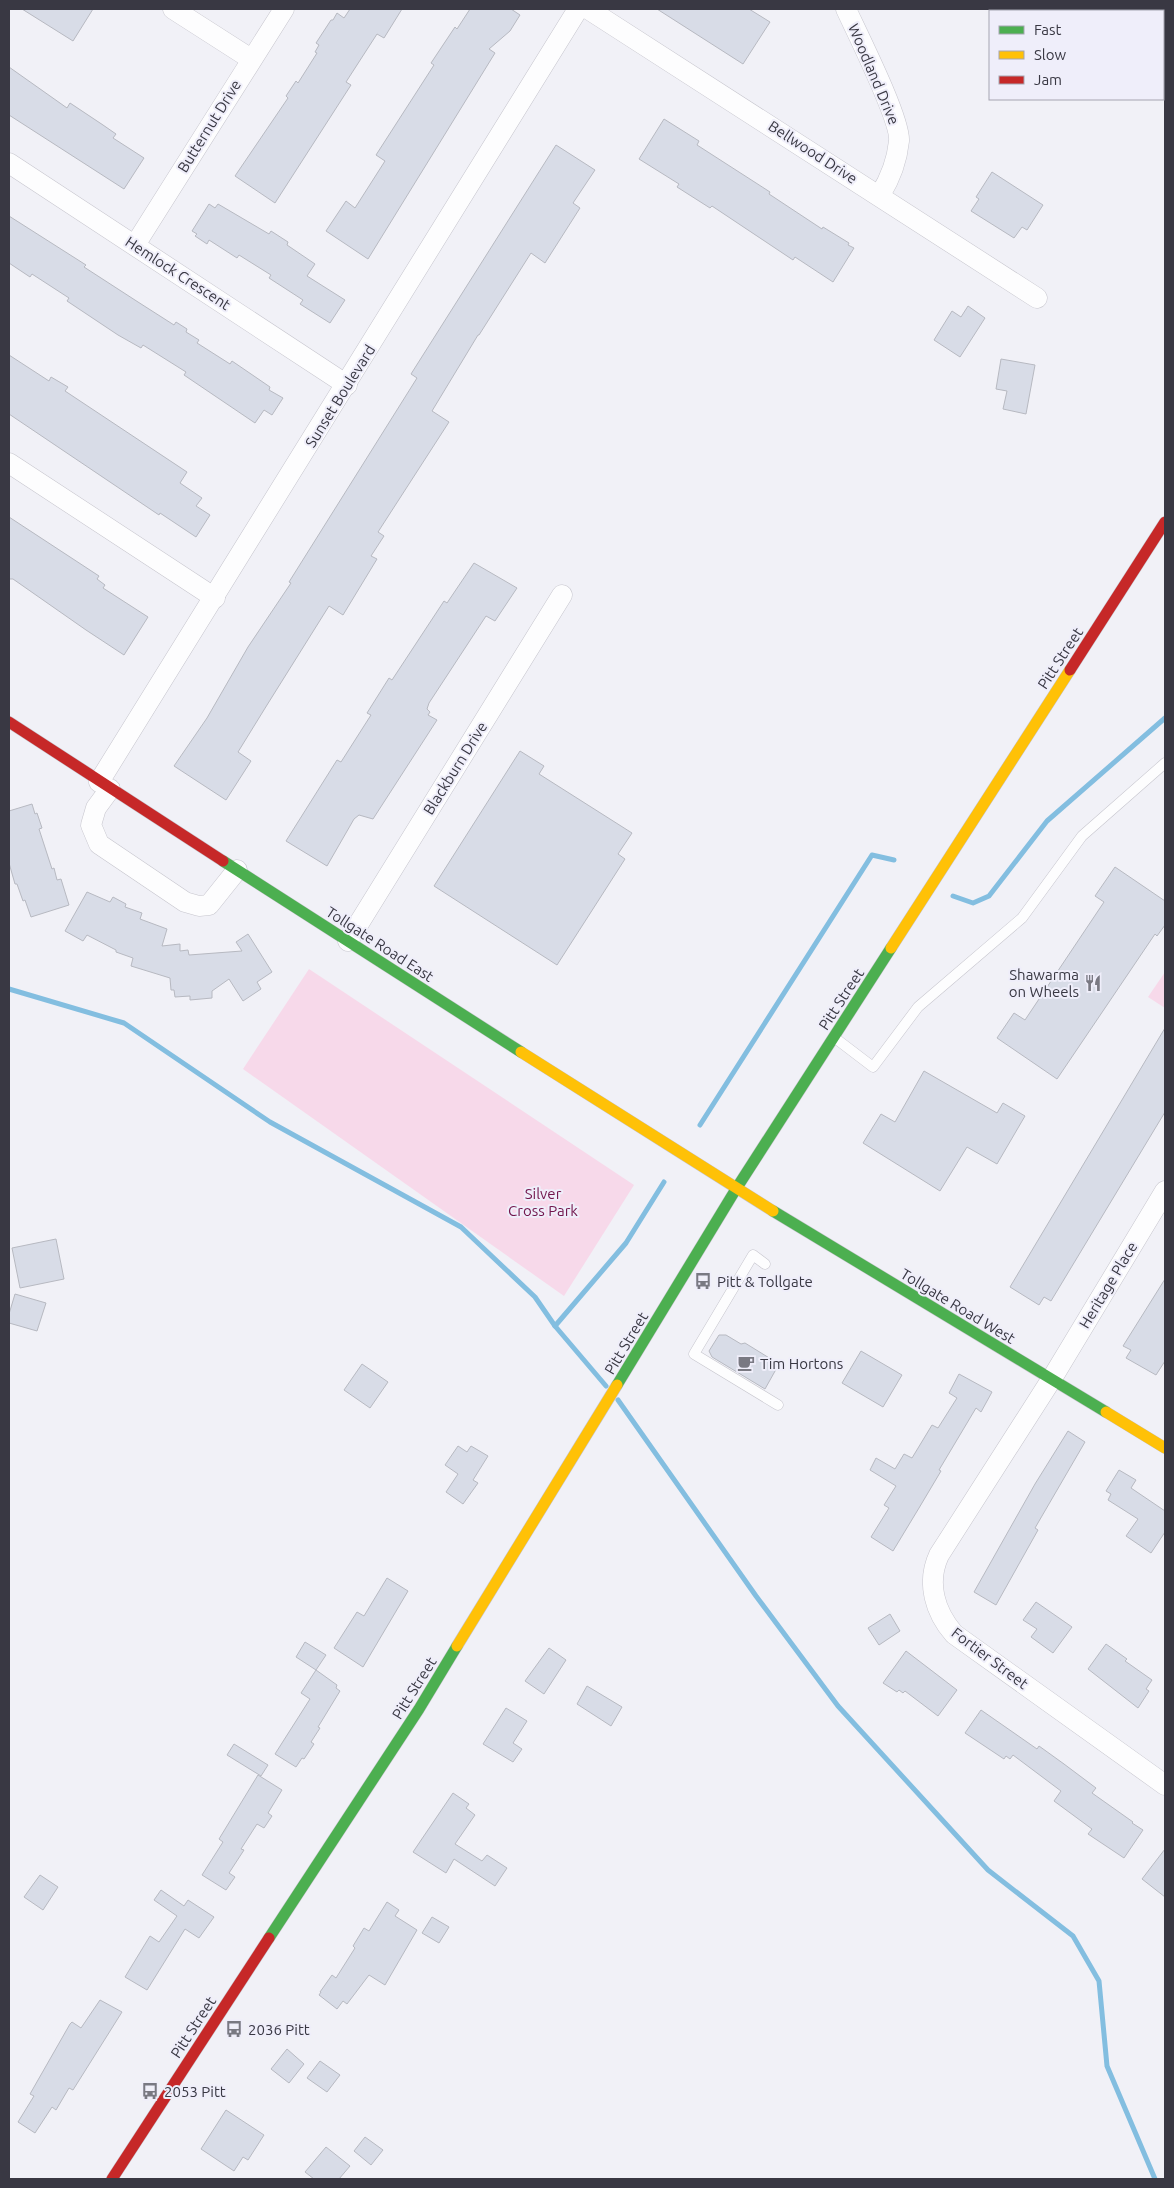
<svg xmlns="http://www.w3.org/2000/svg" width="1174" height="2188" font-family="Ubuntu,sans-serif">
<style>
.green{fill:#f7d9ea}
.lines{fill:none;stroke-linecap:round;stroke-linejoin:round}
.stream{stroke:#83bee0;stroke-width:5}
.building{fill:#d8dce7;stroke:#b7b9c1}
.lane-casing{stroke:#c6c5cd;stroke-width:11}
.street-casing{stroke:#c6c5cd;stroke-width:21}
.fast-casing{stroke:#c6c5cd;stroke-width:12}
.slow-casing{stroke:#c6c5cd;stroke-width:12}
.jam-casing{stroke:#c6c5cd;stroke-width:12}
.lane{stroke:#fdfdfe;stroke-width:10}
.street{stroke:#fdfdfe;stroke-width:20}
.fast{stroke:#4caf50;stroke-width:11}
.slow{stroke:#ffc107;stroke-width:11}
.jam{stroke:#c62828;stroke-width:11}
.labels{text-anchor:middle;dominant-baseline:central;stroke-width:4;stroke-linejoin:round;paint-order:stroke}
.street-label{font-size:15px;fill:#393843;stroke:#efeefa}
.poi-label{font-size:15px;fill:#393843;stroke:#efeefa;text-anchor:start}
.park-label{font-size:15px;fill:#72164d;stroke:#efeefa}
</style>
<rect width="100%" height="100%" fill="#f1f1f7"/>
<!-- green -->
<g class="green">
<polygon points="309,969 634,1185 564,1296 243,1069"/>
<polygon points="1165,972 1165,1008 1148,997"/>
</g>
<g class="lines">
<!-- stream -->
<g class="stream">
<polyline points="953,896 973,903 989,896 1047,821 1165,718"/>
<polyline points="9,989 124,1023 270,1122 461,1227 535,1297 555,1326 606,1386"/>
<polyline points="700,1125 872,855 894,860"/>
<polyline points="555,1326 626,1243 664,1182"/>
<polyline points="618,1400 756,1596 838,1706 988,1870 1073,1936 1099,1981 1107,2066 1155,2179"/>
</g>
</g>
<!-- building -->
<g class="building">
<polygon points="22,9 93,9 73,41"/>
<polygon points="350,9 402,9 384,38 377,34 346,82 351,85 275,203 235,176 288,98 286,96 296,81 298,83 317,53 315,52 319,45 316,43 331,20 333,20 337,13 344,18"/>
<polygon points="470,9 511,9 520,15 510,31 489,49 495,53 368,259 326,231 346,201 355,208 385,161 376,155 434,65 431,63 455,27 457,29"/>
<polygon points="657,9 749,9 770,22 743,64"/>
<polygon points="9,67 67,108 70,103 103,125 116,134 113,138 144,158 124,189 9,115"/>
<polygon points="664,119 699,141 697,145 770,192 769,194 822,229 823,227 849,243 848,245 854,248 833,282 795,257 793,260 712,206 710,208 677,187 679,184 639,159"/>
<polygon points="556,145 595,170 573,203 580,208 545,263 531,253 479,335 478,335 432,411 449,422 378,532 384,536 371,556 377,559 343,615 329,606 267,705 238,752 251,761 226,800 174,766 207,718 248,647 291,583 289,582 417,378 411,374"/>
<polygon points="992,172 1043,205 1027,230 1022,227 1014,238 971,211 979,199 976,197"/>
<polygon points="209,204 215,208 218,204 269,234 271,231 288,242 287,245 315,264 307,276 345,300 330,323 300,304 303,300 269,278 271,275 239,255 237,258 209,240 207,244 195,236 197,234 192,231"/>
<polygon points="9,216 86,265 84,267 138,302 174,325 176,322 187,329 186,332 199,340 197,343 230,364 232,361 270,387 269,390 283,398 272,415 264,410 255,423 184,375 186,372 143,345 141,348 118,335 67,301 69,298 32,274 30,277 9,263"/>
<polygon points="968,306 985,318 960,357 934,340 952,311 961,317"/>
<polygon points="9,355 49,381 51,377 68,387 65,391 187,472 180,483 202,498 196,506 210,515 196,537 160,513 159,515 9,414"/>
<polygon points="1001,359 1035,365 1026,414 1003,409 1007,391 996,389"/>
<polygon points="9,517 99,576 97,579 105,585 103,588 148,617 124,655 86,630 13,579 9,579"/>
<polygon points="474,563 517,588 495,621 486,616 429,703 427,709 430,712 428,715 437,720 373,819 359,815 354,819 327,866 286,841 337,760 341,762 371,715 367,713 389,678 392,680 444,601 447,603"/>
<polygon points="520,751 544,766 539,774 632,833 618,854 625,859 557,965 434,886"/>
<polygon points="32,804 35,814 37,813 42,828 39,829 52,869 54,868 57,880 61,879 69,905 31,917 25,900 23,901 17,884 15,884 9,863 9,811"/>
<polygon points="1115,867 1165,901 1165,925 1157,936 1155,934 1057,1079 997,1038 1014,1013 1025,1020 1104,902 1095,896"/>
<polygon points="87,892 110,902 113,897 126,904 125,907 142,913 140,919 167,929 162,946 180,944 180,951 188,950 189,955 242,951 236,942 248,934 272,972 257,982 261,989 243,1001 229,979 212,991 212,998 190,1000 190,996 175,997 174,990 171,990 170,978 131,966 133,958 116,952 116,950 87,935 83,941 65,931"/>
<polygon points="1165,1028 1165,1112 1051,1301 1044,1297 1039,1305 1010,1287"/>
<polygon points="924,1071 997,1113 1003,1103 1025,1116 997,1164 967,1147 940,1191 863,1143 881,1114 895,1122"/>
<polygon points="56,1239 64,1279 20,1288 12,1248"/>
<polygon points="1165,1279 1165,1361 1156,1375 1126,1358 1131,1350 1123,1346"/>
<polygon points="15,1294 46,1303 37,1331 9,1323 9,1314"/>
<polygon points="719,1335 726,1335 741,1344 745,1343 779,1364 765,1389 712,1357 709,1351"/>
<polygon points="861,1351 902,1375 883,1407 842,1383"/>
<polygon points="362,1364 388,1382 370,1408 344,1390"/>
<polygon points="959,1374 992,1392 981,1412 976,1408 939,1470 941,1471 919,1508 893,1551 871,1537 889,1508 884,1505 896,1486 870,1470 876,1458 895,1469 904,1454 912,1458 932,1425 938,1428 957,1398 949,1393"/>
<polygon points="1068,1431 1085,1442 1035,1528 1038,1530 996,1605 974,1592 1035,1484"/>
<polygon points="458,1446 467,1452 471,1446 488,1456 473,1480 478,1483 463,1504 446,1492 458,1474 445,1465"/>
<polygon points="1119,1470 1136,1480 1131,1488 1165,1511 1165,1532 1151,1553 1126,1536 1138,1519 1108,1500 1111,1494 1106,1491"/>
<polygon points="387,1578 408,1591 363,1667 334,1648 357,1612 364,1616"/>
<polygon points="1036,1602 1072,1627 1053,1653 1031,1637 1037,1629 1023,1620"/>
<polygon points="890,1614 900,1631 879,1645 868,1628"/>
<polygon points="305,1642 326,1655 316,1670 296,1657"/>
<polygon points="1106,1644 1127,1659 1125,1661 1152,1680 1146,1689 1149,1691 1138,1708 1088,1669"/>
<polygon points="549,1648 566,1660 544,1694 525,1681"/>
<polygon points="906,1651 957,1690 938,1716 905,1691 903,1693 899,1690 897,1692 883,1683"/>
<polygon points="316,1670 337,1685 336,1688 340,1691 318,1727 320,1728 311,1742 314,1744 304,1759 302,1758 296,1767 275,1754 310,1699 301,1693"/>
<polygon points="587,1686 622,1707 611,1726 577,1704"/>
<polygon points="506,1708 527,1721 513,1743 522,1749 513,1762 483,1744"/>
<polygon points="981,1710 1037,1749 1039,1746 1064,1764 1096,1788 1092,1793 1133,1822 1132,1823 1143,1830 1124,1858 1088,1834 1092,1829 1054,1801 1061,1791 1013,1755 1010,1759 1006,1756 1004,1759 965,1733"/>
<polygon points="234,1744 268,1765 261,1776 227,1755"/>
<polygon points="258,1775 282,1790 268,1813 272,1816 264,1828 257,1824 241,1849 244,1850 229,1873 235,1877 226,1890 202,1875 223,1842 219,1839"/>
<polygon points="453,1793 469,1804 466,1808 475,1815 455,1844 482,1861 487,1855 507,1868 495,1886 454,1859 446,1873 413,1852"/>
<polygon points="1165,1849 1165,1897 1142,1879"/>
<polygon points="40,1875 58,1887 43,1910 24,1897"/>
<polygon points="161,1890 184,1906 188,1900 214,1917 199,1938 185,1929 147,1990 125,1977 150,1936 159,1942 177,1916 154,1900"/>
<polygon points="387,1902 399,1910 395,1916 417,1930 385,1985 369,1975 347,2004 343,2001 337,2009 319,1995 321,1992 320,1992 332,1975 336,1978 355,1948 353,1946 364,1928 369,1931"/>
<polygon points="432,1917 449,1927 439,1943 422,1933"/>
<polygon points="100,2000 122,2012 73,2090 69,2088 56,2110 52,2107 35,2133 18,2122 34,2096 30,2094 70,2024 72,2022 81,2028"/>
<polygon points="287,2049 304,2064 289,2083 271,2069"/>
<polygon points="320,2061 340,2075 327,2092 307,2078"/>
<polygon points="226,2110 264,2135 248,2160 243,2157 234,2171 201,2149"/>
<polygon points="365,2137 383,2150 371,2165 354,2151"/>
<polygon points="326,2147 350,2166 339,2179 314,2179 305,2172"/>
</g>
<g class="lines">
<!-- lane casing -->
<g class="lane-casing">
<g id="lane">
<polyline points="835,1038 873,1067 918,1007 1022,918 1082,836 1165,763"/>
<polyline points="765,1264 753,1255 694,1354 778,1405"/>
</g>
</g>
<!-- street casing -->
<g class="street-casing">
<g id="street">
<polyline points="173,9 251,59"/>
<polyline points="588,9 1037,298"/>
<path d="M846,9c11,24 55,111 53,132 -2,20 -9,38 -19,54"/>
<polyline points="9,163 347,385"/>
<polyline points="135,245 284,9"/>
<polyline points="9,463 215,598"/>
<polyline points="99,782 578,9"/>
<polyline points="110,789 96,808 91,825 99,844 185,902 199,906 209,905 237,870"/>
<polyline points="348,941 562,595"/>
<path d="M1165,1191l-114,189 -112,175c-13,28 -4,57 15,79l211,151"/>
</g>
</g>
<!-- fast casing -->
<g class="fast-casing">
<g id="fast">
<polyline points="223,861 521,1052"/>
<polyline points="773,1211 1106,1412"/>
<polyline points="617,1385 736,1189 891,948"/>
<polyline points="269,1938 419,1709 457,1646"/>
</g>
</g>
<!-- slow casing -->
<g class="slow-casing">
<g id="slow">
<polyline points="891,948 1070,670"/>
<polyline points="521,1052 773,1211"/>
<polyline points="1106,1412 1165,1448"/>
<polyline points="457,1646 617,1385"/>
</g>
</g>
<!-- jam casing -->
<g class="jam-casing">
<g id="jam">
<polyline points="1070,670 1165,522"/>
<polyline points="9,722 223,861"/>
<polyline points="112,2179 269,1938"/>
</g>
</g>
<!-- lane -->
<use href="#lane" class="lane"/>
<!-- street -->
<use href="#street" class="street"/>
<!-- fast -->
<use href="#fast" class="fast"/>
<!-- slow -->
<use href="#slow" class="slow"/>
<!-- jam -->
<use href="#jam" class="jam"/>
</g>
<!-- icons -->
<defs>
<g id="restaurant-bare" transform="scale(1.35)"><path d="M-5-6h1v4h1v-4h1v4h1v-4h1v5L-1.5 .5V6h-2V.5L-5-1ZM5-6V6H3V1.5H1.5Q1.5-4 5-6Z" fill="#797982" stroke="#efeefa" stroke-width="2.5" paint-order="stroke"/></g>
<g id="bus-bare" transform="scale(1.35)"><path d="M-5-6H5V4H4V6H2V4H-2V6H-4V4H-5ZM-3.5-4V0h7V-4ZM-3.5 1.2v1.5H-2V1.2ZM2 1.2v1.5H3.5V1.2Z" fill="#797982" stroke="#efeefa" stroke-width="2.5" paint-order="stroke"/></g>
<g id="cafe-bare" transform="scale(1.35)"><path d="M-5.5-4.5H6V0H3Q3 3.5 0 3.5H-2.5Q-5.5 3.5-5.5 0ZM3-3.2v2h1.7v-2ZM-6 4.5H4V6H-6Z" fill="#797982" stroke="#efeefa" stroke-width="2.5" paint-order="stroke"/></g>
</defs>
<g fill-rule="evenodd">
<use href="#restaurant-bare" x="1093" y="983"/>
<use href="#bus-bare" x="703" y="1281"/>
<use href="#cafe-bare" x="746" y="1363"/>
<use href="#bus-bare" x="234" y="2029"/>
<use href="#bus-bare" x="150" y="2091"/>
</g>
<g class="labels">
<!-- street labels -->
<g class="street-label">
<text transform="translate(874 74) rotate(67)">Woodland Drive</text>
<text transform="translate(209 126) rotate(-58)">Butternut Drive</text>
<text transform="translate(813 152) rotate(33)">Bellwood Drive</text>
<text transform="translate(178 273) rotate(33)">Hemlock Crescent</text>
<text transform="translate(340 396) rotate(-58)">Sunset Boulevard</text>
<text transform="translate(1060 658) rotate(-57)">Pitt Street</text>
<text transform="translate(455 768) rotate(-58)">Blackburn Drive</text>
<text transform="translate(380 944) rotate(33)">Tollgate Road East</text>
<text transform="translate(841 999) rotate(-57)">Pitt Street</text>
<text transform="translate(1108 1285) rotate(-59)">Heritage Place</text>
<text transform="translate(958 1306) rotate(31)">Tollgate Road West</text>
<text transform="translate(626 1343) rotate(-59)">Pitt Street</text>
<text transform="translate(990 1658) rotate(37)">Fortier Street</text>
<text transform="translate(414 1688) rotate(-58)">Pitt Street</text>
<text transform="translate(193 2027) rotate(-57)">Pitt Street</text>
</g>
<!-- poi labels -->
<g class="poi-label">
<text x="1079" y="974" text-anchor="end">Shawarma<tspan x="1079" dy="17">on Wheels</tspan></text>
<text x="717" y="1281">Pitt &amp; Tollgate</text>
<text x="760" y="1363">Tim Hortons</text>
<text x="248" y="2029">2036 Pitt</text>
<text x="164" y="2091">2053 Pitt</text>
</g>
<!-- park labels -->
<g class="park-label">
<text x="543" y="1193">Silver<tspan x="543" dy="17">Cross Park</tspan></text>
</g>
</g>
<!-- border -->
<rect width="1174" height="2188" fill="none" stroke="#393843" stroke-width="20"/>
<!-- legend -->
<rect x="989" y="10" width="175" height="90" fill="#efeefa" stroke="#a6a5b1"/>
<rect x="999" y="26" width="25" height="8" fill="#4caf50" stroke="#a6a5b1"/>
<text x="1034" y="35" font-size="15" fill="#393843">Fast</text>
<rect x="999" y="51" width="25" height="8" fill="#ffc107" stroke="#a6a5b1"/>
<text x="1034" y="60" font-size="15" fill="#393843">Slow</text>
<rect x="999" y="76" width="25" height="8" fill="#c62828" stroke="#a6a5b1"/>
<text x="1034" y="85" font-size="15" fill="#393843">Jam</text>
</svg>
